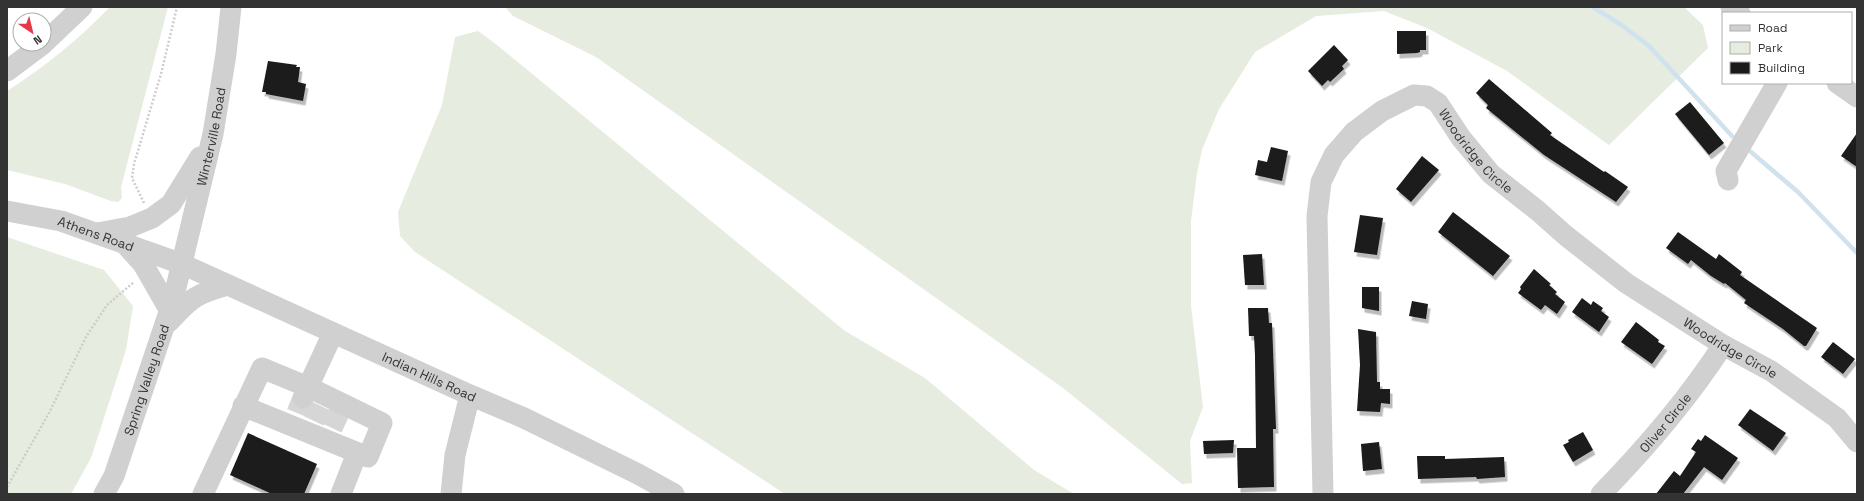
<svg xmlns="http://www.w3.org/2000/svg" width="1864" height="501" font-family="'Space Grotesk',sans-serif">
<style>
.green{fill:#e6ecdf}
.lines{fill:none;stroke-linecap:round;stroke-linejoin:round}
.stream{stroke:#cfe2ee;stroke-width:4.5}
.building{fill:#1a1a1a;filter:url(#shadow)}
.minor-tunnel{stroke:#d6d6d6;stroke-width:21;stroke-dasharray:21 10;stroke-linecap:butt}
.path{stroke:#cdcdcd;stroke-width:2.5;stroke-dasharray:2 2;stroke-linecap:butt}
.minor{stroke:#d0d0d0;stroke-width:21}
.labels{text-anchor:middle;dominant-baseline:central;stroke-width:4;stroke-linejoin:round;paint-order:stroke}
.street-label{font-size:13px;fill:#333;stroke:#fff}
</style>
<defs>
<filter id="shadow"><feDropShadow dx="2.5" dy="4.5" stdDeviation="0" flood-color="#0004"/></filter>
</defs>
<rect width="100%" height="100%" fill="#fff"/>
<!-- green -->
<g class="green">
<path d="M110,7h58l-47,180 1,11 -4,4 -7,-1 -46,-17 -58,-14v-79c38,-24 72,-52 103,-84z"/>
<polygon points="505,7 1684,7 1703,25 1708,48 1609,145 1507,71 1427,28 1384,11 1316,16 1255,52 1219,109 1202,150 1197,173 1191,221 1191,305 1203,407 1190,441 1192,483 1182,484 1063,388 596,57 513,16"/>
<polygon points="478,31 497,45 845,331 925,378 1034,470 1074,494 785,494 415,252 400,236 398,212 442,105 455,37"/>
<polygon points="7,237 104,270 133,306 126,350 91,458 71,494 7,494"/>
</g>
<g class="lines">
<!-- stream -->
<g class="stream">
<polyline points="1593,7 1623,26 1649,46 1732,136"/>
<polyline points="1751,152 1798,192 1857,253"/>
</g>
</g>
<!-- building -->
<g class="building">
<polygon points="1397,31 1426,31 1426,50 1420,50 1420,52 1417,53 1397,54"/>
<polygon points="1334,45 1348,60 1342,66 1344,69 1330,82 1328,80 1322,86 1308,71"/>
<polygon points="268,61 297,65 296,67 300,67 298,82 306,84 303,101 266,94 266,92 262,92"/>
<polygon points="1489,79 1552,133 1550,135 1604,172 1605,171 1628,187 1616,202 1544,155 1486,108 1488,105 1476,93"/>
<polygon points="1690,102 1724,143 1709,155 1675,114"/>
<polygon points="1857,133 1857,167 1841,156"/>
<polygon points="1271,147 1288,151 1282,181 1255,175 1258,160 1267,162"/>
<polygon points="1422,156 1439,170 1411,202 1396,189"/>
<polygon points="1453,212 1510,256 1493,276 1438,232"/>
<polygon points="1360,215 1383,218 1377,255 1354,252"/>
<polygon points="1678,232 1716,259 1719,254 1742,272 1740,275 1817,328 1806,346 1804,346 1783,329 1744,303 1746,300 1725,283 1724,284 1711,276 1691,260 1688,264 1666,248"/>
<polygon points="1262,254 1264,285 1245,285 1243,255"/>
<polygon points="1534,269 1551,284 1549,285 1557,292 1555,294 1565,302 1557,314 1545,305 1541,310 1518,293 1521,289 1520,287"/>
<polygon points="1362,287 1379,287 1379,311 1362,308"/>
<polygon points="1582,298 1591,305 1593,301 1603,308 1601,311 1609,317 1599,332 1572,312"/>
<polygon points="1412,301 1428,304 1426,319 1409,316"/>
<polygon points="1248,308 1268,308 1269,323 1272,323 1276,429 1273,429 1274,487 1238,488 1237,448 1256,448 1255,355 1254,336 1249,336"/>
<polygon points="1636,322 1659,340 1658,342 1665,346 1652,364 1621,342"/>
<polygon points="1358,329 1376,332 1377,382 1380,382 1380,389 1390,389 1390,404 1381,403 1380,412 1357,411 1360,365"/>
<polygon points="1833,342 1855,359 1843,374 1821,357"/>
<polygon points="1750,409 1786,433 1773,451 1738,425"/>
<polygon points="1583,432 1593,450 1573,462 1563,445 1569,442 1568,440"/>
<polygon points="248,433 317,464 304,494 272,494 230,475"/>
<polygon points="1705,435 1738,458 1722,480 1704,467 1683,494 1656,494 1674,471 1680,476 1696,452 1691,449 1698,439 1701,441"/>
<polygon points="1234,440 1233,453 1204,454 1203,441"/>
<polygon points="1379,442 1382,469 1363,471 1361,444"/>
<polygon points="1417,456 1445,456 1445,459 1504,457 1505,477 1477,479 1476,477 1418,479"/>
</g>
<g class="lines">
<!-- minor-tunnel -->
<g class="minor-tunnel">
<polyline points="297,413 303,398"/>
<polyline points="314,421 321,406"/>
<polyline points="332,428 339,413"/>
</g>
<!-- path -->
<g class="path">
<polyline points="144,203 132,178 134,164 161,74 177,7"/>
<polyline points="7,487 49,413 86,337 107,305 134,282"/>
</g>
<!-- minor -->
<g class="minor">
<polyline points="1731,7 1740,13"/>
<polyline points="44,43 82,7"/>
<polyline points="7,71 43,44"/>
<polyline points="1837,83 1857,97"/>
<polyline points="1728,180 1726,171 1777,83"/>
<path id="s1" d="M7,211l54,10 121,43 288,131 54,23 114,56 36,20"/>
<polyline points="97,233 130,227 152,218 171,204 200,157"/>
<polyline points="125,244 143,264 170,311"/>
<path d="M169,322c23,-25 27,-28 59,-37"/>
<polyline points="243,406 368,457 382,423 308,387 303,398"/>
<path id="s2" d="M104,494l10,-18 59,-176 40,-166 13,-80 5,-47"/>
<polyline points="203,494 262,368 308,387 333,333"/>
<polyline points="341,494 357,453"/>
<polyline points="451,494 455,455 470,395"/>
<path id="s3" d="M1323,494l-6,-278 4,-34 13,-27 20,-23 28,-21 32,-16 13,1 11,7 23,35 30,36 47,37 27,24 61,48 97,62 48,26 66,47 20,24"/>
<path id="s4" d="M1601,494c45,-46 87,-95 122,-149"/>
</g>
</g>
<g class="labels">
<!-- street labels -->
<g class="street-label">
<text stroke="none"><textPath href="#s2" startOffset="374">Winterville Road</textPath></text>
<text stroke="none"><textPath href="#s3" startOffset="531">Woodridge Circle</textPath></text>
<text stroke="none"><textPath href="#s1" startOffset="92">Athens Road</textPath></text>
<text stroke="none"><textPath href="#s3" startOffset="855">Woodridge Circle</textPath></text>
<text stroke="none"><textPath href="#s1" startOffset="455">Indian Hills Road</textPath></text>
<text stroke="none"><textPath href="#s2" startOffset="122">Spring Valley Road</textPath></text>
<text stroke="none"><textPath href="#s4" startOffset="96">Oliver Circle</textPath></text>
</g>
</g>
<!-- border -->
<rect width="1864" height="501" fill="none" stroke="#333333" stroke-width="16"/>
<!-- legend -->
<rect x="1722" y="12" width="130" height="72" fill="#ffffff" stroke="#adadad"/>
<rect x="1730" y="25" width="20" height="6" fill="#d0d0d0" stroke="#adadad"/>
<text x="1758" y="32" font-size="12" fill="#333333">Road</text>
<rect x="1730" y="42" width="20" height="12" fill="#e6ecdf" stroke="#adadad"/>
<text x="1758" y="52" font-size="12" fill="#333333">Park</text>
<rect x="1730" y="62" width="20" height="12" fill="#1a1a1a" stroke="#adadad"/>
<text x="1758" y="72" font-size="12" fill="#333333">Building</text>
<!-- north arrow -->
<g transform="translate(32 32) rotate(145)"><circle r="19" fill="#ffffff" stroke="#adadad"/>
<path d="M0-3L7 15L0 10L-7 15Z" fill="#e63946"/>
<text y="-6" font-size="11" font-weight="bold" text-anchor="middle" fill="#333333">N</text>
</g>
</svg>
